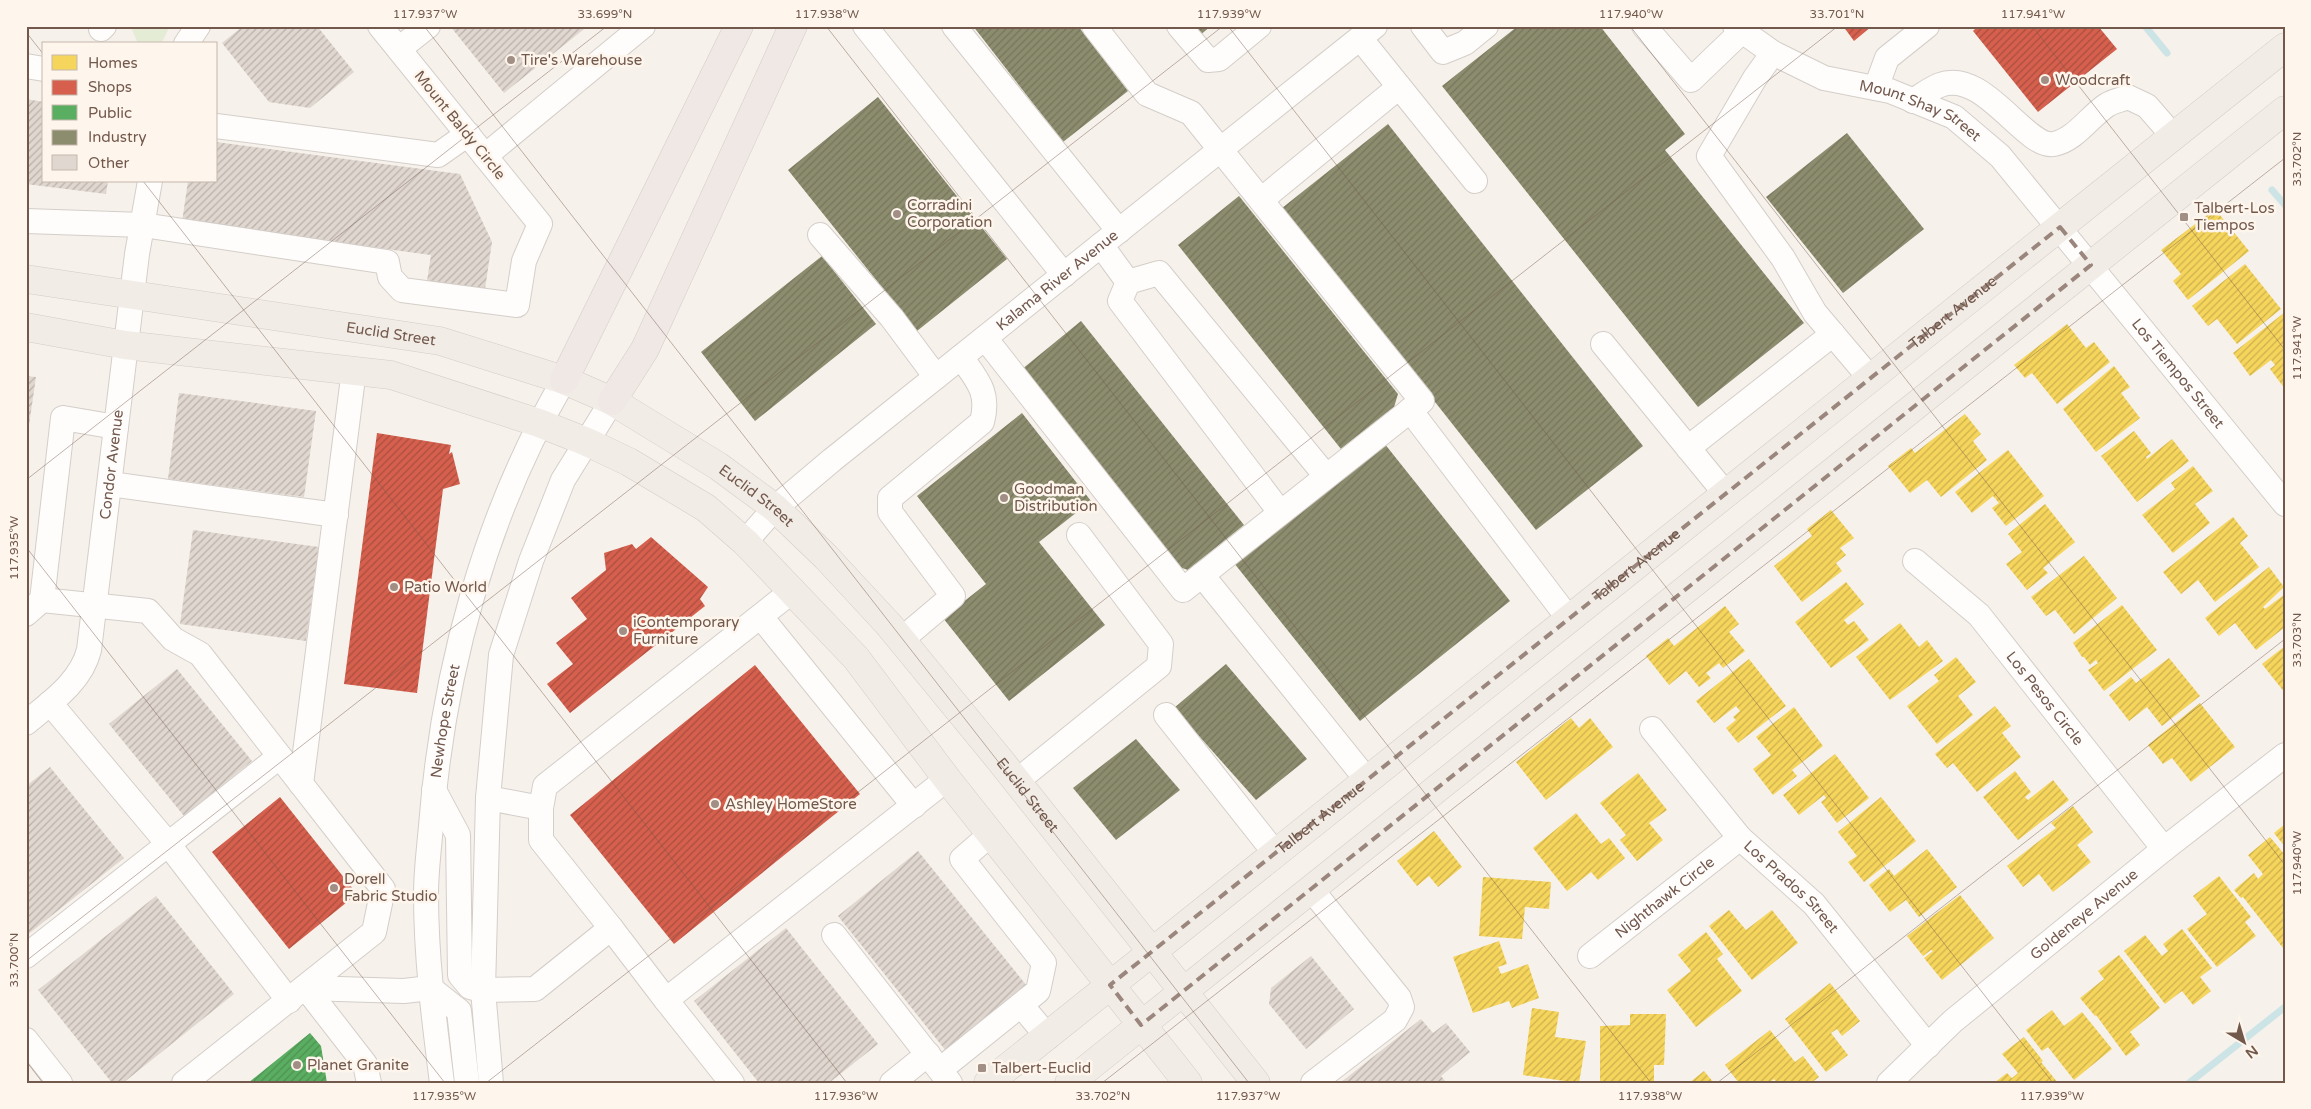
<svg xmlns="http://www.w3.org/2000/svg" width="2311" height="1109" font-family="'Varela Round',sans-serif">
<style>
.green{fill:#e4ecd6}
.homes{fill:url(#homes-hatch)}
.shops{fill:url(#shops-hatch)}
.public{fill:url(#public-hatch)}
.industry{fill:url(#industry-hatch)}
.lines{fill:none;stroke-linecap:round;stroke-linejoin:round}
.stream{stroke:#cde4e6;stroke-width:7}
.building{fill:url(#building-hatch)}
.minor-casing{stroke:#d4cec8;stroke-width:26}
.major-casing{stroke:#d5ccc6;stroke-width:29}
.highway-casing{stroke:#d5ccc6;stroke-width:29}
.minor{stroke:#fefdfc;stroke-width:24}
.major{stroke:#f1ece6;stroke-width:28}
.highway{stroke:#f0e8e5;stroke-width:28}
.marked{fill:none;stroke:#9a867c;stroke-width:4;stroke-dasharray:10 6;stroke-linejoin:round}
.ticks{fill:none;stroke:#73584c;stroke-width:1;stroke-opacity:0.45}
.poi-dot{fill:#a18e84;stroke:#fef6ec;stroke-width:2}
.labels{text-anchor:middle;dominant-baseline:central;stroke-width:5;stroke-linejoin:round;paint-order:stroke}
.poi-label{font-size:15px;fill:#73584c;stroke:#fef6ec;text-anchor:start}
.street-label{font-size:15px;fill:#73584c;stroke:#fef6ec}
.neatline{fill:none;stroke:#73584c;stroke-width:2}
.ticks-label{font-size:12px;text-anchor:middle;fill:#73584c}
</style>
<defs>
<pattern id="homes-hatch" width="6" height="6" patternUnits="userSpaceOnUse" patternTransform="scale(1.25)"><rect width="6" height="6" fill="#f6d55c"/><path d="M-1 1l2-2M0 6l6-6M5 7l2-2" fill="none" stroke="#ccb04e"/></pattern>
<pattern id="shops-hatch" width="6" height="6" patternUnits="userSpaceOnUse" patternTransform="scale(1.25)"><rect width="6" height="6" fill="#d6604d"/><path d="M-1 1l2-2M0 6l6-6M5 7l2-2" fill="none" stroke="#a94e40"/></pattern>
<pattern id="public-hatch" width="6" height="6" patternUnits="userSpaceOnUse" patternTransform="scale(1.25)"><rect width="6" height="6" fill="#5aae61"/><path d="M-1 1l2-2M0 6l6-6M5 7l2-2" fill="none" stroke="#4f9052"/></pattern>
<pattern id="industry-hatch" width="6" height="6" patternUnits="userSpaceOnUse" patternTransform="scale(1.25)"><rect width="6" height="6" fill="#8c8c6e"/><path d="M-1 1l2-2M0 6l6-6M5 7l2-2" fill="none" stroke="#77755d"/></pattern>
<pattern id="building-hatch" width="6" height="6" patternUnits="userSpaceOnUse" patternTransform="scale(1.25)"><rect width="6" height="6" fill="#e0d7d0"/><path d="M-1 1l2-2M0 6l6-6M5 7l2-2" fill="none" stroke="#bab1ab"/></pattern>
</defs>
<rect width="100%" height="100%" fill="#f6f1eb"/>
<!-- green -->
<polygon class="green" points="170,26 161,44 138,44 131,27"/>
<!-- homes -->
<g class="homes">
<polygon points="2215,209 2249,251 2188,300 2173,281 2181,274 2161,250"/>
<polygon points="2245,264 2281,309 2237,344 2217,319 2208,326 2192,306"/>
<polygon points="2285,312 2285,389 2270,369 2275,365 2271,360 2250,376 2233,353"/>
<polygon points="2067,324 2086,348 2094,342 2110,362 2057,404 2032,373 2025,378 2014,365"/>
<polygon points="2114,366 2130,387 2121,393 2140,418 2096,452 2063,409"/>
<polygon points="1965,414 1981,434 1973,441 1987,460 1941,497 1927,480 1910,493 1888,466 1911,448 1915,453"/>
<polygon points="2134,431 2151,453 2146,457 2147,459 2172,439 2189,461 2137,502 2101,456"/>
<polygon points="2008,450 2044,496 2006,526 1992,508 1999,503 1993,496 1972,513 1955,492"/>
<polygon points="2193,466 2213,491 2195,504 2210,523 2173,553 2142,515 2175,489 2171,483"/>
<polygon points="2045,504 2075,542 2043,568 2048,573 2027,590 2006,564 2022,552 2008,534"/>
<polygon points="1831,510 1854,538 1840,548 1846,555 1836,563 1842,571 1802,602 1774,566 1812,536 1807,529"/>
<polygon points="2233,517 2248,536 2240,543 2259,567 2215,602 2198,580 2181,594 2163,572"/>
<polygon points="2084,556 2117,598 2074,634 2055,610 2046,616 2031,597"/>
<polygon points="2269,567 2284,587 2263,607 2265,609 2285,594 2285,627 2256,650 2235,623 2219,636 2205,618"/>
<polygon points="1846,582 1864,604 1844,620 1848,625 1854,621 1869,640 1831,668 1795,622"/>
<polygon points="2122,605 2157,650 2104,691 2088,670 2098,663 2096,660 2090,665 2084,657 2082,657 2073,643"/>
<polygon points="1725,606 1739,624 1729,632 1745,651 1723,668 1719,663 1706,673 1711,678 1699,687 1686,671 1669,685 1646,656 1668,638 1674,646"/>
<polygon points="1900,623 1919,647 1927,640 1943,661 1890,700 1856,657"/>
<polygon points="2285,646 2285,693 2262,664"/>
<polygon points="1956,657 1976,682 1958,696 1973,715 1937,744 1907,706 1939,681 1934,675"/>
<polygon points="2169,658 2200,696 2162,726 2147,707 2129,721 2109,695 2131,677 2136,683"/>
<polygon points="1749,659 1786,706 1738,743 1726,728 1736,720 1733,717 1740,711 1736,706 1714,723 1696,701"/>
<polygon points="2200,703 2235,747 2191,782 2172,758 2163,764 2148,745"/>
<polygon points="1995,706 2011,726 2002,733 2021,757 1977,792 1953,763 1947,768 1935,754"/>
<polygon points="1794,707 1823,746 1792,770 1797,776 1773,795 1753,769 1771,755 1756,737"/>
<polygon points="1571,718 1579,728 1590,718 1613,747 1546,800 1516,762"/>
<polygon points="1835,754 1869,798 1837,823 1821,802 1826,798 1824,795 1799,815 1783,795"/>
<polygon points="2015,771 2031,792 2025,797 2028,800 2053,780 2069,800 2018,840 1983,797"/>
<polygon points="1638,773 1667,810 1649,823 1663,840 1637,861 1620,840 1626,835 1600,803"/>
<polygon points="1881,797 1916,841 1864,882 1848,862 1857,856 1838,832"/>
<polygon points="2073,806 2093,832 2077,845 2091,862 2053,892 2039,874 2023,887 2007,866 2056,828 2051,823"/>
<polygon points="1576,813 1601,844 1609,838 1625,858 1598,880 1591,872 1567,891 1533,848"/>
<polygon points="2285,824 2285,847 2274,833"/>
<polygon points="1434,831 1462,867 1438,887 1429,876 1417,886 1397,861"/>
<polygon points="2270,837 2285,855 2283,948 2243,897 2241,898 2234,890 2254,873 2258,879 2263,874 2248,855"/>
<polygon points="1927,849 1957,887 1919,917 1906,900 1890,912 1869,885 1889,869 1894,876"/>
<polygon points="2219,876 2251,917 2245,922 2256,936 2217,967 2187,929 2207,914 2193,896"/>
<polygon points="1483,877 1551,882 1549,909 1525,907 1522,939 1479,936"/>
<polygon points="1960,895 1994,938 1942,980 1924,958 1933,951 1931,950 1923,956 1907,936"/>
<polygon points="1729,910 1746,930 1772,910 1798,943 1752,980 1709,926"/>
<polygon points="2182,929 2212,968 2200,977 2211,991 2193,1005 2182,991 2165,1004 2124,951 2145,935 2162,956 2168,951 2163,944"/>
<polygon points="1706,932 1723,954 1717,959 1742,991 1696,1027 1667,990 1691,971 1678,955"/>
<polygon points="1499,941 1507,964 1498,967 1501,974 1528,964 1539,998 1512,1008 1509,1001 1473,1013 1453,957"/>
<polygon points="2119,955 2160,1008 2130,1032 2140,1045 2126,1056 2096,1015 2095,1016 2080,998 2104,979 2098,971"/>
<polygon points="1830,983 1860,1021 1842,1036 1837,1029 1831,1033 1848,1055 1826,1072 1785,1019"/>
<polygon points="1532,1008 1559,1012 1555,1037 1586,1041 1579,1083 1523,1075"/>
<polygon points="2052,1010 2064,1026 2082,1012 2112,1049 2074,1080 2048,1047 2042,1051 2026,1030"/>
<polygon points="1630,1014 1666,1014 1664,1065 1654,1065 1654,1082 1600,1082 1600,1026 1630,1025"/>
<polygon points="1770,1030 1795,1062 1803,1056 1819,1077 1811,1083 1777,1083 1774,1079 1769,1083 1739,1083 1725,1065"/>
<polygon points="2024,1037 2043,1061 2041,1062 2058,1083 1994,1083 2007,1073 2012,1078 2018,1073 2002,1054"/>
<polygon points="1704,1071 1714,1083 1689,1083"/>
</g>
<!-- shops -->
<g class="shops">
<polygon points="1843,26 1872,26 1854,41"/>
<polygon points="1978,26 2098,26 2117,49 2038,112 1973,31"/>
<polygon points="377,433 451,445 449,454 452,452 460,484 443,489 417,693 344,684"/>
<polygon points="651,537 708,587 700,599 705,606 570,713 547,684 573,664 556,643 587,619 571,598 606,570 604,553 632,544 636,549"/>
<polygon points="755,665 860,794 674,944 570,815"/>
<polygon points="280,797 357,894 289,949 212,852"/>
</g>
<!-- public -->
<polygon class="public" points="310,1033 321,1046 327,1083 248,1083"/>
<!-- industry -->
<g class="industry">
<polygon points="973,26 1078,26 1128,91 1063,142"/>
<polygon points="1192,26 1211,26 1199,36"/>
<polygon points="1518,26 1600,26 1685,134 1665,150 1804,323 1698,407 1442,86"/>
<polygon points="878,97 1007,259 917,331 788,170"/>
<polygon points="1388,124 1643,446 1536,530 1282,208"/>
<polygon points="1847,133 1924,229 1843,293 1766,197"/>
<polygon points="1239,196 1398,394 1394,407 1341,449 1178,245"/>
<polygon points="822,256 876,324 755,421 701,352"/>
<polygon points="1081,321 1244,525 1188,570 1179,567 1021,370"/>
<polygon points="1022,413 1091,501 1039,542 1105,625 1009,701 943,618 986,584 917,496"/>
<polygon points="1384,443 1510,601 1360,721 1234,563"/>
<polygon points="1226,664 1307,759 1256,800 1174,708"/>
<polygon points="1136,739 1180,790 1116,840 1073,788"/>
</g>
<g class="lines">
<!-- stream -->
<g class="stream">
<polyline points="2145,26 2167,53"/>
<polyline points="2272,190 2285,205"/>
<polyline points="2189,1083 2285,1007"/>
</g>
</g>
<!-- building -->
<g class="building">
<polygon points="243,26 317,26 354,72 310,108 269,102 222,43"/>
<polygon points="450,26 588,26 504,93"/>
<polygon points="26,99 44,102 44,181 108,181 106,194 26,184"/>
<polygon points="216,142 460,174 492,242 485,289 427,281 431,255 182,222 188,181 216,181"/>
<polygon points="26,376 36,377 27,439 26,439"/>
<polygon points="179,393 316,411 304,497 168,479"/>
<polygon points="193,530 319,547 306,641 180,624"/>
<polygon points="177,669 252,761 184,816 109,724"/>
<polygon points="50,767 124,858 26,936 26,786"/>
<polygon points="918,851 1027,986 946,1051 838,916"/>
<polygon points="156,896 234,994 123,1083 112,1083 38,990"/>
<polygon points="786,928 878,1044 829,1083 759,1083 694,1001"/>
<polygon points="1311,956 1354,1009 1306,1049 1269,1004 1271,988"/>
<polygon points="1421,1019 1433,1033 1446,1023 1470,1052 1441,1076 1447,1083 1340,1083"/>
</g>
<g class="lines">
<!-- minor casing -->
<g class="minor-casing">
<g id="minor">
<polyline points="865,26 1064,275"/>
<polyline points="954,26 1119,231"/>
<polyline points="1179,26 1208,60 1219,59 1259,26"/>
<polyline points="1423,26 1443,52 1465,43 1486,26"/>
<polyline points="1644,26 1691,80 1742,31"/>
<path id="s1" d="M1735,26l38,27 51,25 66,13 64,26 46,39 285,348"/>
<polyline points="101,29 104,26"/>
<polyline points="1360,38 1475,181"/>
<polyline points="186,44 198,26"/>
<polyline points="399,49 428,26"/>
<polyline points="1773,53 1755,78 1709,156 1783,258 1815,313 1870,378"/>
<polyline points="26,66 44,69"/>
<polyline points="1876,88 1887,58 1927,26"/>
<path d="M1913,101c8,-5 17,-12 27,-16 44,-17 85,64 114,59 21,-4 36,-28 53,-39 6,-4 14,-5 21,-8l19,9 26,30"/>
<polyline points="216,126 438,155 468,134"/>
<polyline points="485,156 643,26"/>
<polyline points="1261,200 1399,87"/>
<polyline points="26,221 143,225 387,262 390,277 402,290 517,305 524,261 540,224 380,26"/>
<polyline points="820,235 892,318 936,377"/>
<polyline points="1101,245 1128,282"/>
<polyline points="985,338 1183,590 1422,401 1191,113 1147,94 1094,26"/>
<polyline points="1603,344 1725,493"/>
<polyline points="1410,410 1569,619"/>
<polyline points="1688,448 1833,334"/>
<polyline points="110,484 336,515"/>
<polyline points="1280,512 1120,301 1128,282 1159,273 1326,476"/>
<path id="s2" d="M745,542l30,-34 57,-48 543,-434"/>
<path id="s3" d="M1915,561l64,54 185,234"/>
<polyline points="1202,575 1367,780"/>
<polyline points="42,600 148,611 173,639 200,654 383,889 374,932 184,1083"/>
<polyline points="26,614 42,600 63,418 116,427"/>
<polyline points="761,617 914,806"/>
<path d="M901,640l52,-44 -63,-84v-14l92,-76c8,-30 -5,-42 -21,-65"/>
<polyline points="50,703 169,845 289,1001"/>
<polyline points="1166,715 1275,853"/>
<path id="s4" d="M26,723c25,-21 55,-41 63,-73l48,-396 13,-73"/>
<path id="s5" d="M1652,729l88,109 74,66 114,142"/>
<polyline points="1017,781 1159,666 1161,644 1079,535"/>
<polyline points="301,784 354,370"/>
<polyline points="434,790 458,835 460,975 470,987 483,990 535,989 611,928 541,840 541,808 545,786 791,592"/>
<polyline points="488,798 541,808"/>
<polyline points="1311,889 1399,998 1402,1007 1395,1020 1313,1083"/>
<polyline points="611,928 666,1000"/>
<polyline points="834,935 950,1083"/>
<polyline points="26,956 279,757"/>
<path id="s6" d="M1590,956l150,-118"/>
<polyline points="306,988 404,991 430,988 459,1011 467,1083"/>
<polyline points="306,988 365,1064 369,1083"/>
<polyline points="1021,1005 1048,1037"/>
<polyline points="26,1040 60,1083"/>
<polyline points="941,1069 1038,991 1044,963 962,859 991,834"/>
<path id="s7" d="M442,1083c-8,-63 -16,-125 -16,-189 0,-22 3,-45 5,-68 12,-155 54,-311 133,-446"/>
<polyline points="491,1083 483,990 488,798 501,655 531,561 563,480 612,401"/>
<polyline points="732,1083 666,1000 947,779"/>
<polyline points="892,1083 928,1054"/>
<path id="s8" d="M1889,1083l64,-62 211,-172 121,-94"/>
</g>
</g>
<!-- major casing -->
<g class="major-casing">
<g id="major">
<path id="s9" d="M26,279l414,62 124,39 48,21 106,65 57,42 51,49 63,68 110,134 257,324"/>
<polyline points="26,327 125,345 391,375 539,423 587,442 629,462 706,508 745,542 856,658 947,779 1188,1083"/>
<path id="s10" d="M988,1083l1297,-1036"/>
<polyline points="1069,1083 2285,110"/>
</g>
</g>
<!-- highway casing -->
<g class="highway-casing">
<g id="highway">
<polyline points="564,380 739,26"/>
<polyline points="612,401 645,349 793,26"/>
</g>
</g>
<!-- minor -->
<use href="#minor" class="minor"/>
<!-- major -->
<use href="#major" class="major"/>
<!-- highway -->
<use href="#highway" class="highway"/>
</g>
<!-- marked area -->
<path class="marked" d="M2060,227l31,38 -950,760 -31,-40z"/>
<!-- ticks -->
<path class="ticks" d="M424,26l825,1057M826,26l825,1057M1228,26l825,1057M1630,26l655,839M2032,26l253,324M26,32l18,23M143,181l704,902M26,480l581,-454M26,547l419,536M26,961l1197,-935M26,1061l17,22M486,1083l1352,-1057M1102,1083l1183,-925M1717,1083l568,-444"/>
<!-- markers -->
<g class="poi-dot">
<circle cx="511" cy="60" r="5"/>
<circle cx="2045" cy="80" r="5"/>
<circle cx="897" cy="214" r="5"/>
<rect x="2179" y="212" width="10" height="10" rx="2.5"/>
<circle cx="1004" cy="498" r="5"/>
<circle cx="394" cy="587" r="5"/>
<circle cx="623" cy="631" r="5"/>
<circle cx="715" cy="804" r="5"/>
<circle cx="334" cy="888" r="5"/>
<circle cx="297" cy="1065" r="5"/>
<rect x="977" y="1063" width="10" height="10" rx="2.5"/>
</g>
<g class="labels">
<!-- poi labels -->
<g class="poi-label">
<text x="521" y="60">Tire's Warehouse</text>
<text x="2055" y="80">Woodcraft</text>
<text x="907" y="205">Corradini<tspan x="907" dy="17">Corporation</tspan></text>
<text x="2194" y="208">Talbert-Los<tspan x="2194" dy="17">Tiempos</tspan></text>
<text x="1014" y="489">Goodman<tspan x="1014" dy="17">Distribution</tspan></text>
<text x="404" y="587">Patio World</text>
<text x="633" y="622">iContemporary<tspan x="633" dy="17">Furniture</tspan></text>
<text x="725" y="804">Ashley HomeStore</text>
<text x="344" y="879">Dorell<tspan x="344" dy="17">Fabric Studio</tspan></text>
<text x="307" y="1065">Planet Granite</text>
<text x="992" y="1068">Talbert-Euclid</text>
</g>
<!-- street labels -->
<g class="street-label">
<text stroke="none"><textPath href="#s1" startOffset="206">Mount Shay Street</textPath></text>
<text transform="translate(460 125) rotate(51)">Mount Baldy Circle</text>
<text stroke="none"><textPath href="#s2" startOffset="408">Kalama River Avenue</textPath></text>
<text stroke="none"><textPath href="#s10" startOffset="1235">Talbert Avenue</textPath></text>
<text stroke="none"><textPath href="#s9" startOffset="369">Euclid Street</textPath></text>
<text stroke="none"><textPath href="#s1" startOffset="581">Los Tiempos Street</textPath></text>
<text stroke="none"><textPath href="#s4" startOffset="285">Condor Avenue</textPath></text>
<text stroke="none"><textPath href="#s9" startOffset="774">Euclid Street</textPath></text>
<text stroke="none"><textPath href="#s10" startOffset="830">Talbert Avenue</textPath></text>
<text stroke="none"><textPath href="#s3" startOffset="190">Los Pesos Circle</textPath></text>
<text stroke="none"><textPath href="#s7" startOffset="364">Newhope Street</textPath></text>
<text stroke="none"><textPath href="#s9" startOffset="1179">Euclid Street</textPath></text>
<text stroke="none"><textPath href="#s10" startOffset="425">Talbert Avenue</textPath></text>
<text stroke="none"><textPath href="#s5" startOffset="211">Los Prados Street</textPath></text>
<text stroke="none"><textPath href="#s6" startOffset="95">Nighthawk Circle</textPath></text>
<text stroke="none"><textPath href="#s8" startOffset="258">Goldeneye Avenue</textPath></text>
</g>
</g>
<!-- border -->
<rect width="2311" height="1109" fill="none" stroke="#fef6ec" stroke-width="55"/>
<!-- legend -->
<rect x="42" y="42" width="175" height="140" fill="#fef6ec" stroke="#c6b7ac"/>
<rect x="52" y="55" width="25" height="15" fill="#f6d55c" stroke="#c6b7ac"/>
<text x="88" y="68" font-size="15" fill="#73584c">Homes</text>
<rect x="52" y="80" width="25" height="15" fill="#d6604d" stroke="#c6b7ac"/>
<text x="88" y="92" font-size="15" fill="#73584c">Shops</text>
<rect x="52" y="105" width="25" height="15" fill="#5aae61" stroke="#c6b7ac"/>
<text x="88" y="118" font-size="15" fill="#73584c">Public</text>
<rect x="52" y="130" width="25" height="15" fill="#8c8c6e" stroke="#c6b7ac"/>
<text x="88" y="142" font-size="15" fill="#73584c">Industry</text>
<rect x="52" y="155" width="25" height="15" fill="#e0d7d0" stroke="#c6b7ac"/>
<text x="88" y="168" font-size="15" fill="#73584c">Other</text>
<!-- north arrow -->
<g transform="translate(2244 1042) rotate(142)" stroke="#fef6ec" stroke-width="4" paint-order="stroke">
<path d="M0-4L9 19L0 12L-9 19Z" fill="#73584c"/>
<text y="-8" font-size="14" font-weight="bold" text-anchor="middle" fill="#73584c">N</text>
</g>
<rect x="28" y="28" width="2256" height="1054" class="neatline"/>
<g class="ticks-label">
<text x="425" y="18">117.937°W</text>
<text x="605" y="18">33.699°N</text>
<text x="827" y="18">117.938°W</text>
<text x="1229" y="18">117.939°W</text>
<text x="1631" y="18">117.940°W</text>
<text x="1837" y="18">33.701°N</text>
<text x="2033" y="18">117.941°W</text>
<text transform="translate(2297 159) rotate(-90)" y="4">33.702°N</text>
<text transform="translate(2297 348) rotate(-90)" y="4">117.941°W</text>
<text transform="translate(14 548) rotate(-90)" y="4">117.935°W</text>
<text transform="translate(2297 640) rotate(-90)" y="4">33.703°N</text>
<text transform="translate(2297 863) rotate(-90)" y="4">117.940°W</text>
<text transform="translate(14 960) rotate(-90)" y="4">33.700°N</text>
<text x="444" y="1100">117.935°W</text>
<text x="846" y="1100">117.936°W</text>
<text x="1103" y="1100">33.702°N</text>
<text x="1248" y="1100">117.937°W</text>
<text x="1650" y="1100">117.938°W</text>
<text x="2052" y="1100">117.939°W</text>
</g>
</svg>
